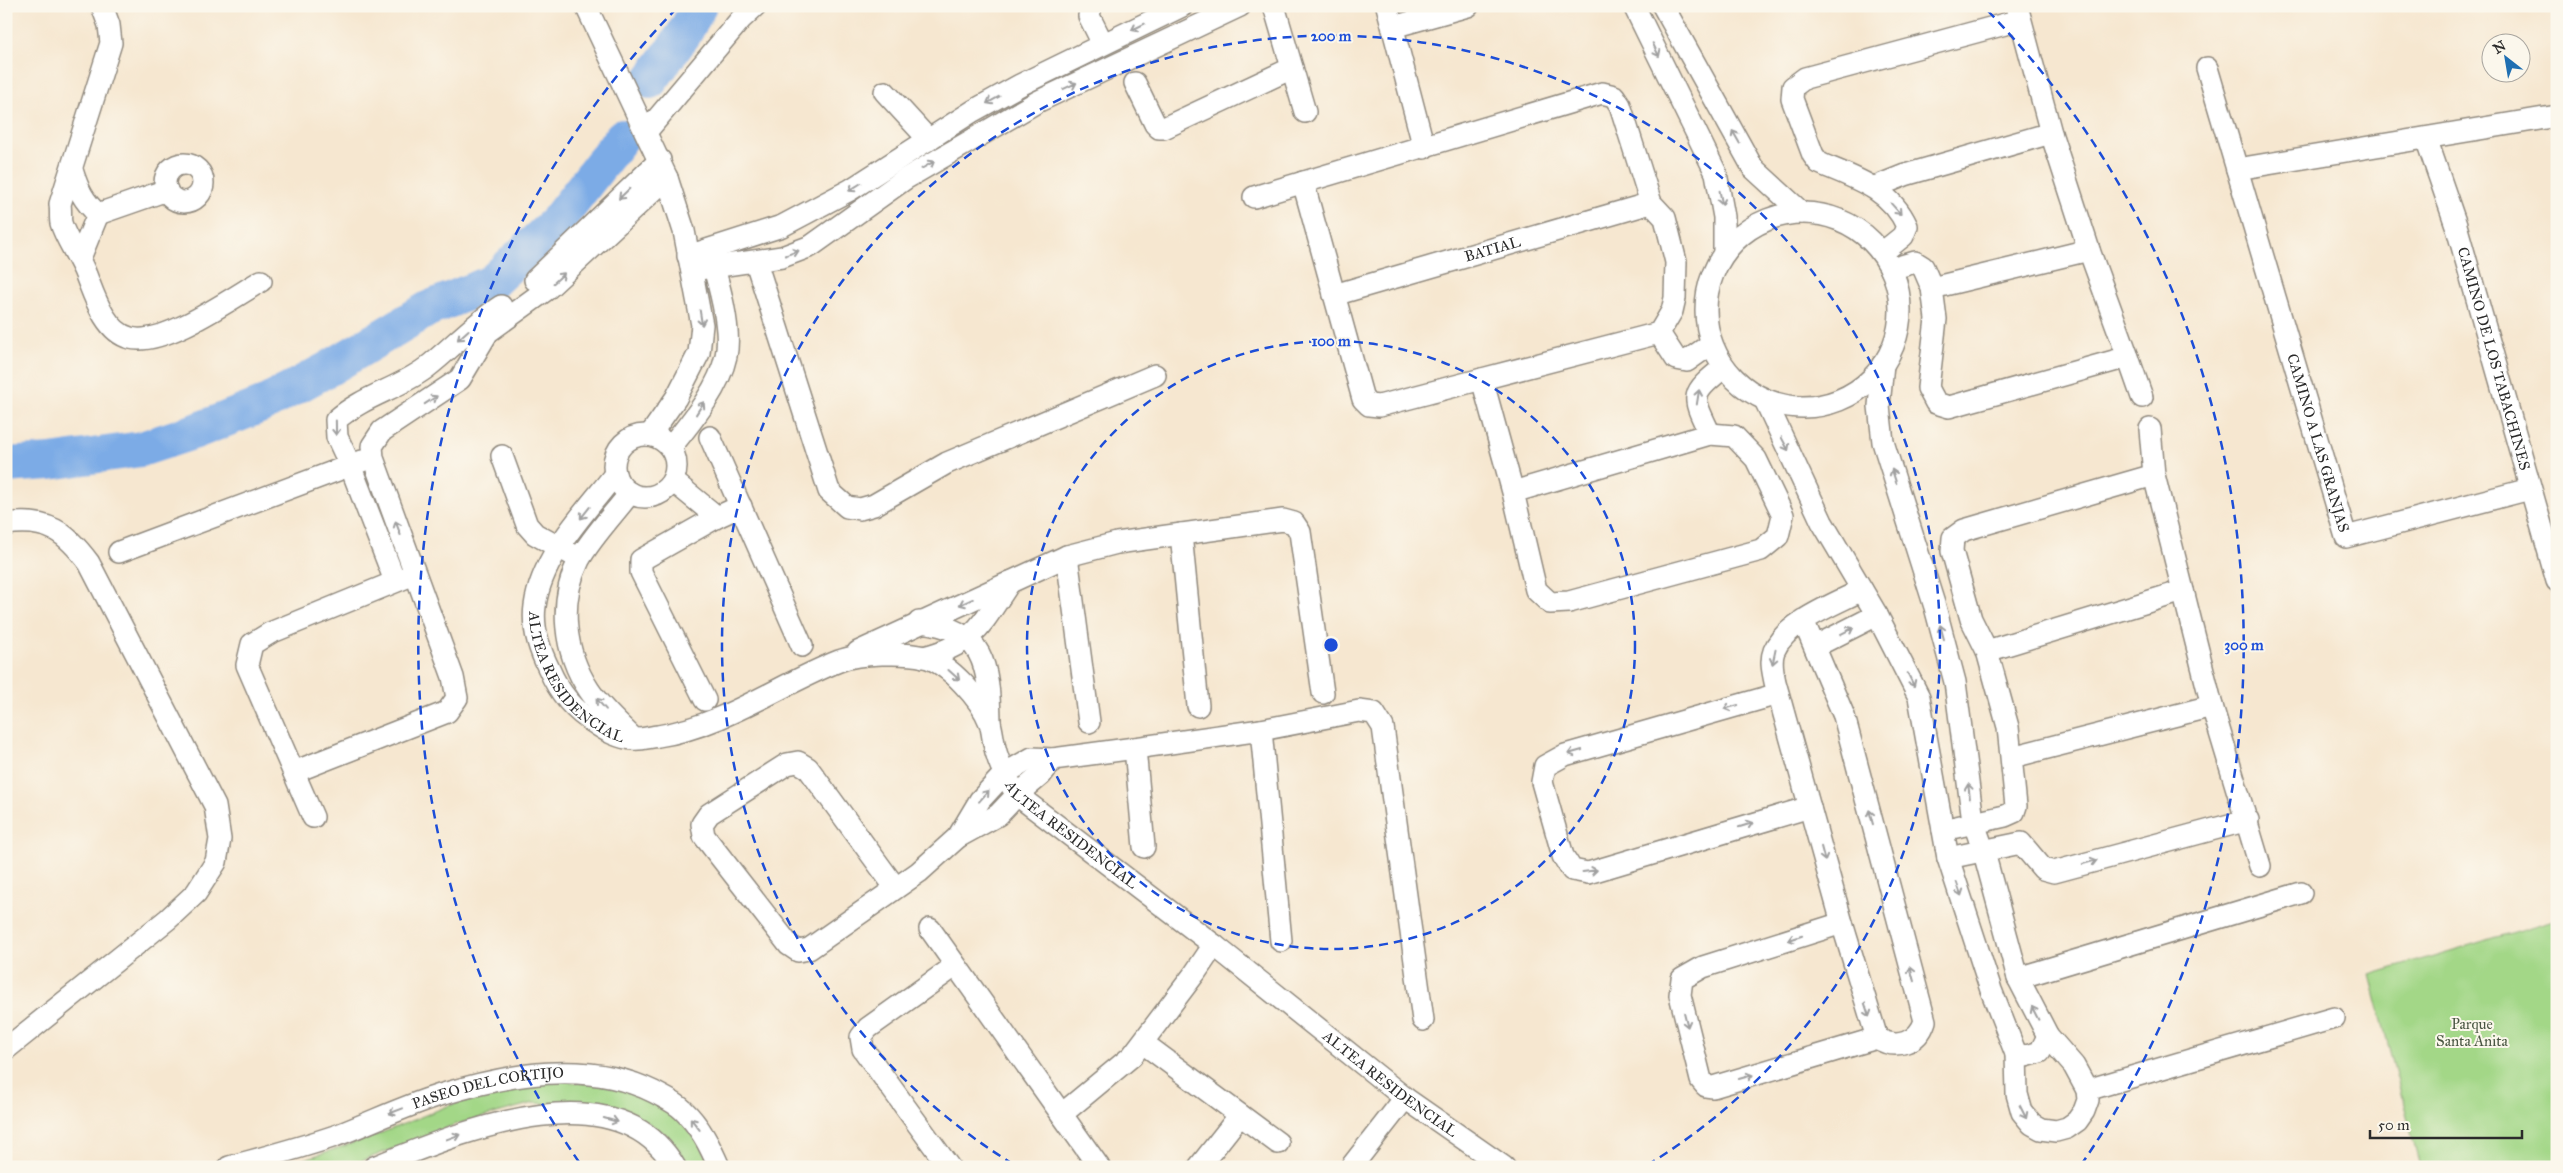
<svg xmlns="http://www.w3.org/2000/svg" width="2563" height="1173" font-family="'IM FELL Great Primer',serif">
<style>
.green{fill:#a3d787;stroke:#678159}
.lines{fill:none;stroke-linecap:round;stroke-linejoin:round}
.river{stroke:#7cabe6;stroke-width:36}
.minor-casing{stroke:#90897e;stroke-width:24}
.minor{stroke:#fff;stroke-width:21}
.oneway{stroke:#a0a0a0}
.ring{fill:none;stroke:#1d4ed8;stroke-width:2.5;stroke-dasharray:9 6}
.labels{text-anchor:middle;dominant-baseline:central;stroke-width:4;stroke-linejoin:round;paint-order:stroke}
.street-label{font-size:15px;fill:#2b2b2b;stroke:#fbf7ec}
.park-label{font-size:15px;fill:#495642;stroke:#fbf7ec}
.centre{fill:#1d4ed8;stroke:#fbf7ec;stroke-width:2.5}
.ring-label{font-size:15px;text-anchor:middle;font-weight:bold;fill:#1d4ed8;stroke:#fbf7ec;stroke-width:4;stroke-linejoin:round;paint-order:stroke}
</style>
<rect width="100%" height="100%" fill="#fbf7ec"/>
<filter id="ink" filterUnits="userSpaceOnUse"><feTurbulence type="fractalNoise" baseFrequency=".02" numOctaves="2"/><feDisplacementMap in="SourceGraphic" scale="10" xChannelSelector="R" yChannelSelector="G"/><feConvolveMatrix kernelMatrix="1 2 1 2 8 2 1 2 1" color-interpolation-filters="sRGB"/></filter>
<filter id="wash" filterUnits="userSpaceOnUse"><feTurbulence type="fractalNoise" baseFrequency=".0096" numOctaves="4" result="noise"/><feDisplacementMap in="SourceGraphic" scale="20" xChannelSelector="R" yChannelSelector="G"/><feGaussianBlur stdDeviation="1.12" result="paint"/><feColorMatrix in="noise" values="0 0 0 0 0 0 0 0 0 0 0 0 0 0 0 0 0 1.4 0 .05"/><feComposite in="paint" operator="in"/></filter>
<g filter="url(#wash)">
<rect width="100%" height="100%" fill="#f6e7d0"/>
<!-- green -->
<g class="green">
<polygon points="2557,919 2557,1167 2420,1167 2370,975"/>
<polygon points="551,1080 626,1087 673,1114 701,1144 710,1167 687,1167 684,1159 667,1135 642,1119 611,1107 533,1103 454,1125 346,1167 281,1167 374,1136 450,1105"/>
</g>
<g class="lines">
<!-- river -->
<g class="river">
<polyline points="650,81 684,34 699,6"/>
<polyline points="6,465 50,462 141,449 193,432 262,405 328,369 428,309 491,283 557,221 622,137"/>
</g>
</g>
</g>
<g filter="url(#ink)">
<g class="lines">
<!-- minor casing -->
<g class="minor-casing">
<g id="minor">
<path d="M102,6l7,19 2,18 -51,161c1,6 0,14 1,19 4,15 19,35 25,52 8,20 19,57 44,63 33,9 102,-40 131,-57"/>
<polyline points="586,6 667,178 684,231 702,325 699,353 676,398 650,435"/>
<polyline points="1091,6 1089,16 1103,44"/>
<polyline points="1274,6 1305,112"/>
<polyline points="1387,6 1424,148"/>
<polyline points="1634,6 1716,173 1724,217 1724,252"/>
<polyline points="1663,6 1753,168 1802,213"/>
<polyline points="1393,27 1468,6"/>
<path id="s1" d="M2207,68l139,469 184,-48"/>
<polyline points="1135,83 1155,124 1159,128 1164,128 1292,68"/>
<polyline points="885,92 929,140"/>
<polyline points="646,132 741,19 755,6"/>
<path id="s2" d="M2426,138l30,87 101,356"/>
<circle cx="184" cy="183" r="19"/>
<polyline points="2237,169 2557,116"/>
<path d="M72,170c6,19 11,31 26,44l-18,44"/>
<polyline points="1303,182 1363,399 1369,405 1379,406 1482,379"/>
<polyline points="1875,187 1905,175 2051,133"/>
<polyline points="1254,197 1602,93 1614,96 1620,105 1651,203 1665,218 1676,262 1675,298 1672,311 1659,333 1482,379 1513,492 1536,590 1550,603 1569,602 1761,550 1778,536 1783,515 1756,459 1734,436 1710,434 1513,492"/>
<circle cx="1803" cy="310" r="97"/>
<polyline points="98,214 167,190"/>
<path d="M1882,253l21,-17 4,-10c-17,-38 -53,-48 -88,-63l-6,-8 -21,-56 1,-12 12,-9 215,-58"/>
<polyline points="688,256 782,226 850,190 973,111 1020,85 1182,6"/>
<polyline points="756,262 829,491 847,507 860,509 874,505 947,463 1155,375"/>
<polyline points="1891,269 1915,262 1923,267 1932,288 1936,319 1928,388 1936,403 1949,407 2128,357 2089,250 2051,133 2017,6"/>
<polyline points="692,270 782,257 811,246 905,179 1037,102 1240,6"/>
<polyline points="535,280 660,160"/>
<polyline points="1932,288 2089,250"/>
<path id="s3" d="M1334,295l317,-92"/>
<polyline points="1659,333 1676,359 1687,361 1711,344"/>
<polyline points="2128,357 2142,397"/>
<polyline points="1765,400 1822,522 1877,615 1919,697 1948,858 1991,990 2016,1054 2017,1094 2022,1112 2032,1124 2041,1129 2056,1131 2067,1128 2077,1121 2084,1111 2088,1100 2087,1090 2074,1066 2048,1036 2018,978 1983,849 1973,821 1955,682 1935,607 1883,442 1879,406 1883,364"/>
<polyline points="2150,429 2154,475 2212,706 2260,866"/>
<path d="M1710,434c-18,-38 -21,-39 13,-66"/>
<circle cx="645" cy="466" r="31"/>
<polyline points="710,437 802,646"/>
<path d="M671,447c20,-25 48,-58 55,-91 6,-27 -8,-75 -16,-102"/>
<polyline points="502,456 527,525 535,534 571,554"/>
<path id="s4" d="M615,474c-30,39 -73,81 -80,132 -3,21 5,45 14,63 10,24 25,42 47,55 12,8 23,14 37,15 8,1 17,-2 25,-3 66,-10 120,-51 181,-75 20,-8 65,-9 86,-4 24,7 56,42 65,66 3,10 3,21 7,32 4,14 12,27 20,40l197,150 191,153 99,69"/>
<polyline points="673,481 717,517"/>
<path d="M630,493c-16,21 -39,45 -51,67 -21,42 -15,92 10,130 12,18 29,33 44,48"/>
<path d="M6,524c42,-6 60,8 83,39l126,243 5,33 -4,23 -20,31 -28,26 -162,130"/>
<polyline points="1181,534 1198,706"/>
<polyline points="119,552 362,461"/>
<polyline points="1067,556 1089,722"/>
<path d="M395,581l-45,-116 -13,-28 -1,-17c27,-24 62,-31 90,-52 26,-20 47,-44 75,-62"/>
<path d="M1803,620l41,96 81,305c-7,22 -29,29 -48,17l-35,-115 -67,-241c-2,-10 -5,-21 -1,-31 12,-29 61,-47 88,-61"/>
<path d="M919,622c66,6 70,44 71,100"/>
<polyline points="1816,646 1877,615"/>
<polyline points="1987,651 2183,591"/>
<polyline points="858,652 1067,556 1117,543 1283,520 1294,523 1300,532 1323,693"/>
<path d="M924,657c52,-13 58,-34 86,-75"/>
<polyline points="1778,694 1565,755 1545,766 1542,782 1563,856 1572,870 1588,873 1810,807"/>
<polyline points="705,700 641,572 641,560 717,517 741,506"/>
<polyline points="1261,730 1281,941"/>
<polyline points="1135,748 1144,847"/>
<polyline points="2012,757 2212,706"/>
<polyline points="294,772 447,712 457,698 453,677 373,458 372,446 382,431 460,379 488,332 546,290 667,178"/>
<polyline points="313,817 247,665 252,644 270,633 407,577"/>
<polyline points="1943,830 2005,816 2014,812 2016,806 2008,727 1987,651 1971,619 1952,551 1953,538 1964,530 2154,475"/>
<polyline points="958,837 980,800 1004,774 1032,758 1053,759 1135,748 1261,730 1359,711 1374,713 1383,727 1423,1020"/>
<polyline points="1948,858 2021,843 2043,869 2054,872 2248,820"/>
<polyline points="895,887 808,768 798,762 787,764 709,814 702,824 704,836 789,945 798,951 809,949 919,872 958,837 998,815 1017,795 1041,775 1053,759"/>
<polyline points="1842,923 1703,967 1682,979 1680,995 1701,1080 1706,1086 1713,1087 1877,1038"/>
<polyline points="930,929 1099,1167"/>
<polyline points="2018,978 2301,893"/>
<polyline points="1143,1043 1278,1143"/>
<polyline points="2016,1054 2026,1056 2040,1052 2048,1036"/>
<polyline points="2087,1090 2334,1018"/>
<polyline points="1062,1114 1132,1056 1195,973 1214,945"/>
<path id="s5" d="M229,1167c36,-10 71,-19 106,-31 35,-13 69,-30 105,-41 68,-21 148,-36 214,-3 9,5 21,10 29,18 17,16 27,36 36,57"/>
<path d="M374,1167c83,-33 241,-102 301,0"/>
<polyline points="949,1167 863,1049 861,1037 868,1028 955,966"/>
<polyline points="1199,1167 1240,1115"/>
<polyline points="1351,1167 1405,1098"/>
</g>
</g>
<!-- minor -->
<use href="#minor" class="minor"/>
</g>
<!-- one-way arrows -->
<defs><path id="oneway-shaft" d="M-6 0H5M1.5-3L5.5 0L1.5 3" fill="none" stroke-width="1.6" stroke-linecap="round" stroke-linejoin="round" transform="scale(1.25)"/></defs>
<g class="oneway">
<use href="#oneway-shaft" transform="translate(1138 27) rotate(154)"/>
<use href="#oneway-shaft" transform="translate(1656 50) rotate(64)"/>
<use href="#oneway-shaft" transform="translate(1070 86) rotate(-25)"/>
<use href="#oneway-shaft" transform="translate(993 100) rotate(151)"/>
<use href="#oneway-shaft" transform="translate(1736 137) rotate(-120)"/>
<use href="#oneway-shaft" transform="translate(928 165) rotate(-30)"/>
<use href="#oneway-shaft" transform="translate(855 187) rotate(148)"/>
<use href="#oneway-shaft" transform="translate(624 194) rotate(136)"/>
<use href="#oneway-shaft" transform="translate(1721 198) rotate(79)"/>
<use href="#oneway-shaft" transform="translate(1896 209) rotate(48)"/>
<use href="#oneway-shaft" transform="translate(792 253) rotate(-20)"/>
<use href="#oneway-shaft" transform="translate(559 278) rotate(-43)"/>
<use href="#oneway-shaft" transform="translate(701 318) rotate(81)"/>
<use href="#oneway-shaft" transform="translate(463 335) rotate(138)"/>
<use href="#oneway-shaft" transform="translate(1698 397) rotate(-81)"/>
<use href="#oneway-shaft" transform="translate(431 400) rotate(-33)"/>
<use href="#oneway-shaft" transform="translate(700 408) rotate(-58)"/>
<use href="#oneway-shaft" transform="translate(336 428) rotate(89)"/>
<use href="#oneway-shaft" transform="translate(1785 444) rotate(62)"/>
<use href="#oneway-shaft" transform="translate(1894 476) rotate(-108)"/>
<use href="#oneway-shaft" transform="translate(585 513) rotate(128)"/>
<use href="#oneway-shaft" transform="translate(398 528) rotate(-110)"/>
<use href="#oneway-shaft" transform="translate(966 602) rotate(156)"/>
<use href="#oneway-shaft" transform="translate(1847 631) rotate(-27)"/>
<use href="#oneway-shaft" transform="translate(1942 632) rotate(-105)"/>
<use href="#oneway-shaft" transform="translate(1774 657) rotate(102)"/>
<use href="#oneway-shaft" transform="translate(954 675) rotate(42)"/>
<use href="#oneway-shaft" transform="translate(1911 680) rotate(64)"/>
<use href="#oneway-shaft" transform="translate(601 704) rotate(-131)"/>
<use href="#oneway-shaft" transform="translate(1731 707) rotate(164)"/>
<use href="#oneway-shaft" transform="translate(1575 752) rotate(164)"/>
<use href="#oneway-shaft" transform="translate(1969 791) rotate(-97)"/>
<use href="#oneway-shaft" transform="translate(984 796) rotate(-49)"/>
<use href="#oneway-shaft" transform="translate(1871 817) rotate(-105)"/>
<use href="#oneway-shaft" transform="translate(1746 825) rotate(-17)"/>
<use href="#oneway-shaft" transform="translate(1823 854) rotate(75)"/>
<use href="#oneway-shaft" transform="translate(2090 862) rotate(-15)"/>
<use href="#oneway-shaft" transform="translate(1590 871) rotate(-7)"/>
<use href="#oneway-shaft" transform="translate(1959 889) rotate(71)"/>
<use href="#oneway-shaft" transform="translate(1795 938) rotate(162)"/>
<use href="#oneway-shaft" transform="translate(1912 974) rotate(-105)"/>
<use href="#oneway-shaft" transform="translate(1867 1010) rotate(72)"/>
<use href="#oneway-shaft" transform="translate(2035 1013) rotate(-117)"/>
<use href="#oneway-shaft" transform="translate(1686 1020) rotate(76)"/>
<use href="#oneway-shaft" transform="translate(1746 1077) rotate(-16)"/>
<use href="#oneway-shaft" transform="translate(396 1111) rotate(159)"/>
<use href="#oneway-shaft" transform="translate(2023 1112) rotate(63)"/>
<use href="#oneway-shaft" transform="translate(611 1120) rotate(16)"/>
<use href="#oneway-shaft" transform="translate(695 1124) rotate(-128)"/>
<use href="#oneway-shaft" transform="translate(453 1137) rotate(-20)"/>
</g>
</g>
<!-- distance rings -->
<g class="ring">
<circle cx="1331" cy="645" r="304"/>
<path d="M1013 1164A609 609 0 1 1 1649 1164"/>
<path d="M579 1162A913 913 0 0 1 674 11M1988 11A913 913 0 0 1 2083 1162"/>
</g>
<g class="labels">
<!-- street labels -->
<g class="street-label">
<text stroke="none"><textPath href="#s3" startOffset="165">BATIAL</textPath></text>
<text stroke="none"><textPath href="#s2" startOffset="231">CAMINO DE LOS TABACHINES</textPath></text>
<text stroke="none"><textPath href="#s1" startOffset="391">CAMINO A LAS GRANJAS</textPath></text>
<text stroke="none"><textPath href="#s4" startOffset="244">ALTEA RESIDENCIAL</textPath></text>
<text stroke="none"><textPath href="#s4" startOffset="884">ALTEA RESIDENCIAL</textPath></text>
<text stroke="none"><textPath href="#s4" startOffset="1289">ALTEA RESIDENCIAL</textPath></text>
<text stroke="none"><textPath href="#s5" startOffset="272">PASEO DEL CORTIJO</textPath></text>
</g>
<!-- park labels -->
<g class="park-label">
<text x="2472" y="1024">Parque<tspan x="2472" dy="17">Santa Anita</tspan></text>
</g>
</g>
<circle cx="1331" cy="645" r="8" class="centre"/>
<g class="ring-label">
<text x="1331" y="41">200 m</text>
<text x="1331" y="346">100 m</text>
<text x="2244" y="650">300 m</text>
</g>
<!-- margin -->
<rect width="2563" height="1173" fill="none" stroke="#fbf7ec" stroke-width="25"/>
<!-- north arrow -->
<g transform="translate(2506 58) rotate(329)"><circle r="24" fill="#fbf7ec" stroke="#a8a59f"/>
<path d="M0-4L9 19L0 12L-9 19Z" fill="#1f6fb2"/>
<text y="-8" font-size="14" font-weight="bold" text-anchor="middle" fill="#2b2b2b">N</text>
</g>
<!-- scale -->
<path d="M2370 1130v8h152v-8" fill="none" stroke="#2b2b2b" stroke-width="2.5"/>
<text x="2378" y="1130" font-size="15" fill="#2b2b2b" stroke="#fbf7ec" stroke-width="4" paint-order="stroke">50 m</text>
</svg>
